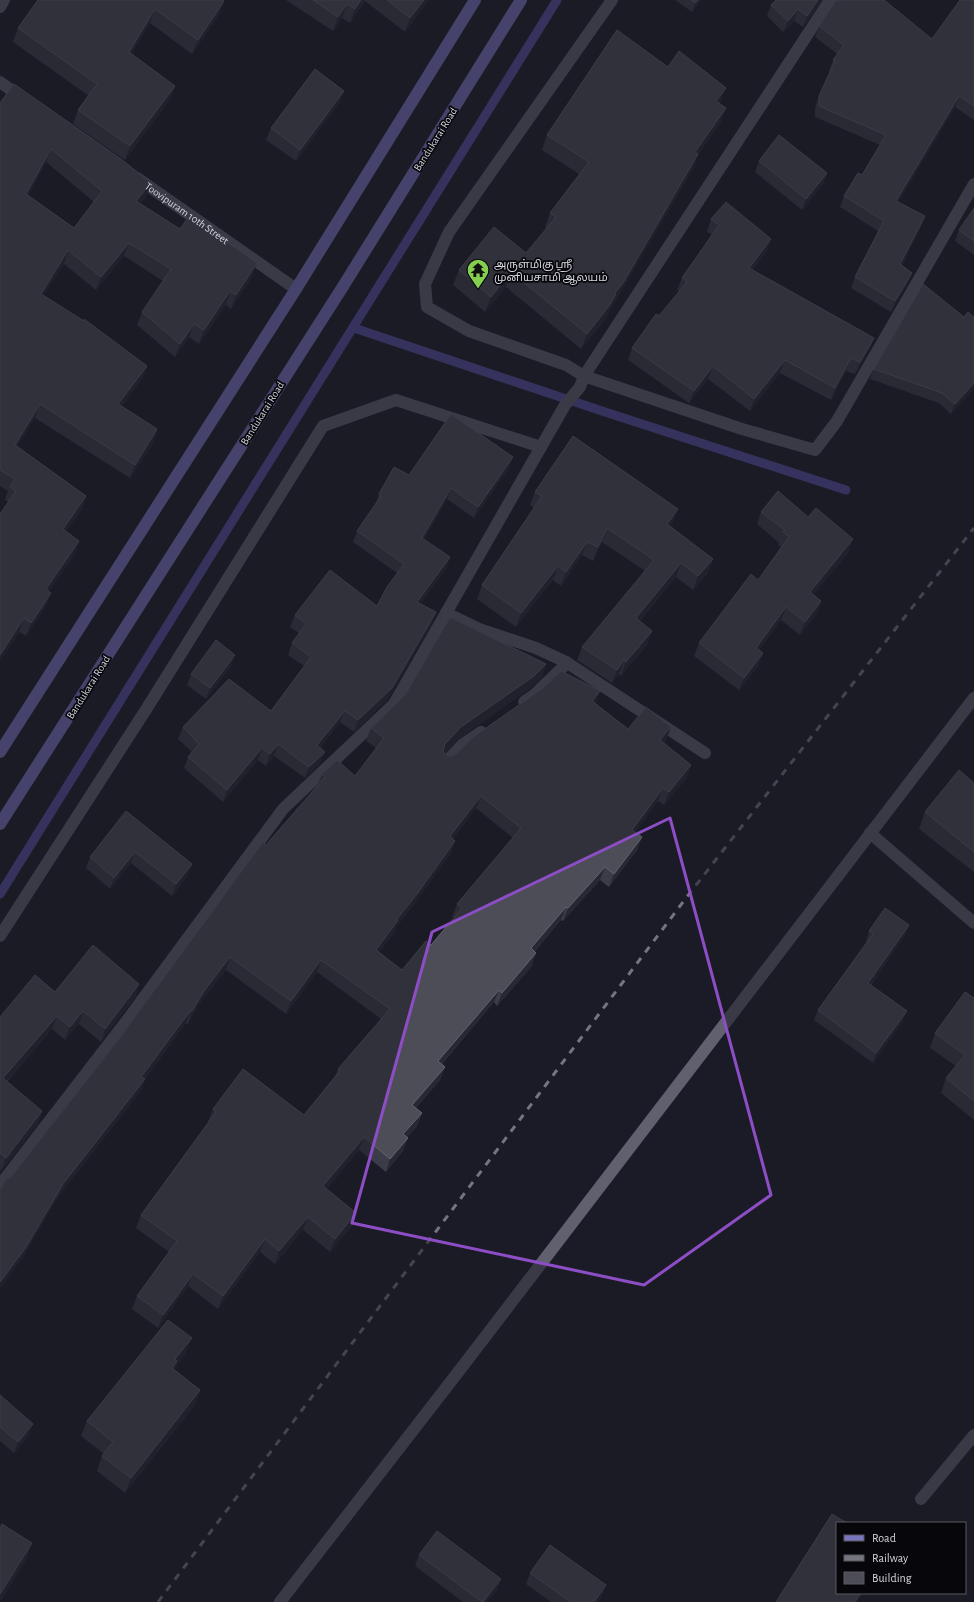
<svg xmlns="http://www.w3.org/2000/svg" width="974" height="1602" font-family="'Alegreya Sans','Noto Sans Tamil',sans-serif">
<rect width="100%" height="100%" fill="#1b1b27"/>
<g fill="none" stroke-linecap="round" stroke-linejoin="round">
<path stroke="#5650a0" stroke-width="9" d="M354,328L605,412L846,490
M0,894L557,0"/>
<g stroke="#60606f" stroke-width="12">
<path d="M612,0L449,232L425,284L427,307L469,331L566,365L584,376L742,429L815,450L837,421L974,184"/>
<path d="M0,7L4,0"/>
<path d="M0,82L22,98"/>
<path id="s1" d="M137,178L296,289"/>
<path d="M446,613L479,629L536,648L566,662L705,753"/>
<path d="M524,702L534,695L563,667L566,662"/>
<path d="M446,762L462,745L481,732"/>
<path d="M870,833L974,923"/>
<path d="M0,936L147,708L323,426L396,400L541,447"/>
<path d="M0,1185L125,1023L283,809L394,704L565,405L580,387L584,376L830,0"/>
<path d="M921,1499L974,1435"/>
<path d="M280,1602L459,1371L974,698"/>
</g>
<path stroke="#7974be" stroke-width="12" d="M0,752L296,289L475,0
M0,824L342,288L521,0"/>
<path stroke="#75757f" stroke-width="3" stroke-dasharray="7 7" stroke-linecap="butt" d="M158,1602L686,898L974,528"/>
</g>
<path fill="#3c3c48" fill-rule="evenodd" d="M222,0L219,15L192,54L150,23L131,54L175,86L170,100L125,160L73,124L78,110L89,96L13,42L18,28Z
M286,0H429L405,32L365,1L350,23L342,18L333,31Z
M675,0H701L692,12Z
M775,0H822L803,27L794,21L783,32L767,16L771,5L775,1Z
M974,0V120L955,107L898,202L925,216L921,227L902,265L912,273L907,284L891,312L851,288L855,277L878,231L840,207L844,196L862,175L880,145L815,117V108L819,96L830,72L829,71L833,60L837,54L815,37L819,26L932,39Z
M668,67L720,103L721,122L697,156L693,169L617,298L613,304L611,308L604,321L581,349L506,287L485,312L453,285L459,270L526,253L546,229L545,227L550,213L579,174L542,150L547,135Z
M340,102L296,161L266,140L271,128Z
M0,103L146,197L140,204L252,277L231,309L226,305L199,344L189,337L175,357L137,325L142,312L163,281L124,256L96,290L64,264L43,295L147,366L142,379L122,406L157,429L153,443L130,478L35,418L17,446L86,496L82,509L66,531L75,554L49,591L51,593L46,606L26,636L19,632L0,661V514L8,502L5,500L8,491L0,486ZM46,162L94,202L74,228L28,196Z
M759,161L827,173L823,184L802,210L755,172Z
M974,208V255L955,241L959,230Z
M711,219L767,251L752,270L874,338L869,350L855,374L846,371L831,400L780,373L750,411L708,379L689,403L628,360L632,348L679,291L677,290L682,278L712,235L707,232Z
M874,369L974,389L951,414L939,403L870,379Z
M509,469L474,518L447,499L424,539L450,557L446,569L420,604L436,612L432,623L388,699L354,732L340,722L320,748V763L305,778L274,756L266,766L258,760L223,802L184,768L188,757L192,752L178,739L183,727L271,711L304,666L288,655L292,643L299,633L290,627L295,615L377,606L397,573L353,542L357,531L375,506L379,494L409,475Z
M535,492L673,522L670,526L713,559L708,573L693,590L676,577L640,621L652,631L647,645L621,676L619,674L612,683L577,660L582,647L645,571L602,542L593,561L582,555L561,586L553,580L516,627L477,599L482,585L534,508L530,505Z
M761,512L849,552L813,595L821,601L817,614L800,635L781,620L759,650L763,653L758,666L739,690L694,656L699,643L758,580L781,547L778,545L779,543L757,524Z
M546,664L542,677L529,689L457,740L445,753L446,755L452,756L600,691L595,704L628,729L671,727L666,740L664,743L687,778L664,805L658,801L635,832L642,837L637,850L609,887L600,880L563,921L561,920L535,951L532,966L497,1006L494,1002L442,1064L445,1067L440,1080L416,1108L422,1113L417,1126L407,1137L403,1151L386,1172L359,1150L327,1189L356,1213L352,1226L330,1252L303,1230L275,1264L260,1252L218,1309L188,1286L158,1328L132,1309L137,1296L169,1252L136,1228L141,1215L209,1122H208L213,1109L304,1115L335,1076L338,1069L381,1019L317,972L286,1014L226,970L199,1004L188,1024L186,1023L145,1079L140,1092L58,1197L21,1260L11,1177L118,1040L266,845L317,786L322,774L355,776L376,748L366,741L371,728ZM476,808L513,838L457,904L452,917L454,918L431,945L402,970L379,952L394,933L396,927L412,907L451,853L453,839Z
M231,666L206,699L187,685L191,674Z
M974,783V872L919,829L925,812Z
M126,811L192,864L188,875L172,896L131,863L110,889L86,868L90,857Z
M909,925L905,935L871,985L903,1021L873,1063L814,1020L818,1010L867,943L866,942L869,931Z
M139,984L135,997L101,1042L79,1024L65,1040L52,1029L7,1082L42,1111L38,1124L1,1171L0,1170V1017L55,992Z
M974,998V1120L941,1093L946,1078L956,1066L930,1048L935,1033Z
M186,1353L174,1370L200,1390L195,1405L125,1493L97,1471L102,1456L104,1454L81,1436L87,1421Z
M0,1395L29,1435L14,1453L0,1441Z
M419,1555L497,1590L487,1602H463L415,1566Z
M530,1573L602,1596L598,1602H551L526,1584Z"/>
<path fill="#282834" d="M361,0H365L350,23L355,9Z
M424,0H429L405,32L410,18Z
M698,0H701L692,12L695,3Z
M818,0H822L803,27L807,16Z
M224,1L219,15L192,54L198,40Z
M347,4L342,18L333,31L338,17Z
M155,9L150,23L124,66L129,52Z
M798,9L794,21L783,32L788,21Z
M175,86L170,100L125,160L130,146Z
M726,88L720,103L711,115L716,101Z
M344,91L340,102L296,161L300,150Z
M959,96L955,107L892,212L896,201Z
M726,108L721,122L697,156L693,169L617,298L613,304L611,308L604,321L581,349L587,334L615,293L695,152Z
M51,149L46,162L21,208L26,194Z
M827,173L823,184L802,210L806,199Z
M151,183L146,197L131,215L136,201Z
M925,216L921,227L896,275L900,264Z
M771,239L767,251L744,280L749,268Z
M129,243L124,256L96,290L101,277Z
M68,250L64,264L36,307L41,294Z
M257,263L252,277L231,309L236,295Z
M511,272L506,287L485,312L491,297Z
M912,273L907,284L891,312L895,301Z
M230,291L226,305L199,344L204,330Z
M194,324L189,337L175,357L180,344Z
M874,338L869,350L855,374L860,362Z
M851,358L846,371L831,400L835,388Z
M785,360L780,373L750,411L754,399Z
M147,366L142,379L113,418L118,404Z
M713,366L708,379L689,403L694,391Z
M974,383V389L951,414L955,404Z
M40,404L35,418L10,458L15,445Z
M157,429L153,443L130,478L135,465Z
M513,457L509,469L474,518L478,507Z
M451,488L447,499L418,549L422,538Z
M86,496L82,509L58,542L63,529Z
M678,509L673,522L662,538L667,524Z
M607,528L602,542L593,561L598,547Z
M853,539L849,552L805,605L810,592Z
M79,541L75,554L41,603L46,589Z
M587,542L582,555L561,586L566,572Z
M450,557L446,569L413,614L417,602Z
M713,559L708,573L693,590L698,576Z
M681,563L676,577L631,631L636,618Z
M558,566L553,580L516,627L521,613Z
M51,593L46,606L26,636L31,623Z
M821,601L817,614L800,635L805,622Z
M786,607L781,620L751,660L756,648Z
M436,612L432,623L388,699L354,732L358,720Z
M24,618L19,632L0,661V655Z
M652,631L647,645L621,676L626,662Z
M763,653L758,666L739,690L744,678Z
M235,655L231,666L206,699L210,688Z
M624,660L619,674L612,683L617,670Z
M546,664L542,677L529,689L457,740L440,757L445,744L461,727Z
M600,691L595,704L592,701Z
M345,711L340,722L313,757L317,745Z
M671,727L666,740L656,753L660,740Z
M278,744L274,756L266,766L270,754Z
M262,748L258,760L223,802L227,790Z
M325,752L320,763L305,778L309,767Z
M691,765L687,778L664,805L669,792Z
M663,788L658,801L628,842L632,830Z
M481,796L476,808L445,849L450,836Z
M642,837L637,850L609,887L614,874Z
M455,841L451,853L412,907L396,927L394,933L372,963L376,950L397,919Z
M135,852L131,863L110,889L114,878Z
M192,864L188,875L172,896L176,884Z
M605,867L600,880L563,921L568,908Z
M566,907L561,920L526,961L531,948Z
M909,925L905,935L865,993L868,983Z
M536,953L532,966L497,1006L502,993Z
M230,957L226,970L199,1004L188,1024L192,1011L204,991Z
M321,960L317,972L286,1014L291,1001Z
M139,984L135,997L101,1042L105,1029Z
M499,990L494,1002L433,1074L438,1061Z
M191,1010L186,1023L138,1088L145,1079L140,1092L58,1197L21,1260L0,1289V1282L63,1184Z
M83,1011L79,1024L65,1040L70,1027Z
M907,1011L903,1021L873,1063L876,1053Z
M57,1016L52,1029L0,1089L3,1078Z
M445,1067L440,1080L408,1117L412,1105Z
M42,1111L38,1124L1,1171L6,1158Z
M422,1113L417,1126L399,1147L403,1134Z
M364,1137L359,1150L319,1199L323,1186Z
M408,1138L403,1151L386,1172L390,1159Z
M356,1213L352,1226L330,1252L335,1239Z
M308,1217L303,1230L275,1264L279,1251Z
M265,1239L260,1252L218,1309L223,1296Z
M193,1274L188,1286L158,1328L163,1315Z
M192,1338L186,1353L175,1368L172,1376V1368L175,1359Z
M200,1390L195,1405L125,1493L131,1478Z
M33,1424L29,1435L14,1453L18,1442Z
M32,1543L26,1561L0,1602V1594Z
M501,1579L497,1590L487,1602H483Z
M606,1585L602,1596L598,1602H594Z
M861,1593H863L857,1602H855Z"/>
<path fill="#4d4d58" stroke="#62626d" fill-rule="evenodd" d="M38,0H222L224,1L198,40L155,9L129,52L175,86L130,146L78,110L97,84L18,28Z
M313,0H361L355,9L347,4L338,17Z
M387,0H424L410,18Z
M691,0H698L695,3Z
M776,0H818L807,16L798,9L788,21L771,5Z
M836,0H884L932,39L960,0H974V106L959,96L896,201L925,216L900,264L912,273L895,301L855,277L884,221L844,196L858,173L862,175L886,135L819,106V96L835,61L833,60L844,45L819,26Z
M617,30L668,67L679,51L726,88L716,101L726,108L695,152L698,154L623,283L615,293L616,294L609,306L587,334L511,272L491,297L459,270L494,227L526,253L556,217L550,213L589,162L547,135Z
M315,69L344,91L300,150L271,128Z
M14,84L121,159L151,183L136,201L180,229L189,216L257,263L236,295L230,291L204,330L194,324L180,344L142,312L171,269L129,243L101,277L68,250L41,294L84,321V319L147,366L118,404L157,429L135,465L40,404L15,445L86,496L63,529L79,541L46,589L51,593L31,623L24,618L0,655V514L16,491L10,487L15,479L0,470V103ZM51,149L102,191L74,228L26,194Z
M779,135L827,173L806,199L759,161Z
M726,202L771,239L749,268L874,338L860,362L851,358L835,388L785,360L754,399L713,366L694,391L632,348L656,314L659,316L687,282L682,278L719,225L711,219Z
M974,208V241L959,230Z
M923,284L964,317L968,312L974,317V383L955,404L942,393L874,369Z
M451,414L513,457L478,507L451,488L422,538L450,557L417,602L436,612L392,688L358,720L345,711L317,745L325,752L309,767L278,744L270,754L262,748L227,790L188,757L199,744L183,727L229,679L271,711L311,657L292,643L306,624L295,615L330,570L377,606L387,587L404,564L357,531L381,496L379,494L394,467L409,475Z
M573,436L678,509L667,524L713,559L698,576L681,563L636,618L652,631L626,662L624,660L617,670L582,647L654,560L607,528L598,547L587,542L566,572L558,566L521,613L482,585L542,496L535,492Z
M778,491L808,517L816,508L853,539L810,592L821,601L805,622L786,607L756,648L763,653L744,678L699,643L751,574L758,580L789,537L783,532L785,530L761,512Z
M450,617L546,664L534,676L461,727L445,744L443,751L446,755L452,756L456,754L472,738L543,688L561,671L600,691L592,701L628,729L646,707L671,727L660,740L691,765L669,792L663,788L632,830L642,837L614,874L605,867L568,908L566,907L531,948L536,953L502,993L499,990L438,1061L445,1067L412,1105L422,1113L403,1134L408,1138L390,1159L364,1137L323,1186L356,1213L335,1239L308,1217L279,1251L265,1239L223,1296L193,1274L163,1315L137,1296L177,1241L141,1215L216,1112L213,1109L243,1069L304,1115L340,1071L338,1069L390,1009L321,960L291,1001L230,957L204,991L192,1011L191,1010L141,1077L145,1079L63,1184L26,1247L0,1282V1190L6,1179L11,1177L118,1040L263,842L266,845L325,777L322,774L337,760L355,776L384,738L371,728L405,695ZM481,796L521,828L457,904L462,908L431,945L426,941L402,970L376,950L398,920L397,919L417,894L455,841L450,836Z
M216,640L235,655L210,688L191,674Z
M959,770L974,783V852L925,812Z
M126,811L192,864L176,884L135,852L114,878L90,857Z
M885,908L909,925L868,983L907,1011L876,1053L818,1010L873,934L869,931Z
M93,945L139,984L105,1029L83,1011L70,1027L57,1016L3,1078L42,1111L6,1158L0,1153V1017L35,975L55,992Z
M965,992L974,998V1101L946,1078L965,1055L935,1033Z
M168,1320L192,1338L175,1359L177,1361L172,1368L200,1390L131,1478L102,1456L113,1442L87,1421Z
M0,1395L33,1424L18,1442L0,1427Z
M832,1514L847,1523H837V1593H861L855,1602H776Z
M2,1524L32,1543L0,1594V1528Z
M437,1531L501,1579L483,1602H482L419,1555Z
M550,1545L606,1585L594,1602H571L530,1573Z"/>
<path d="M0 0H974V1602H0ZM670,818L771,1195L644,1285L352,1223L432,932Z" fill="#1b1b27" fill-opacity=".55" fill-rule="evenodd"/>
<path fill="none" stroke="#8d4ec5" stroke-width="3" stroke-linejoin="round" d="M670,818L771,1195L644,1285L352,1223L432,932Z"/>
<defs>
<g id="temple-pin" transform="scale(1.15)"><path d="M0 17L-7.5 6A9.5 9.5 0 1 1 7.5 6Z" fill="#84cf4d" stroke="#06060b"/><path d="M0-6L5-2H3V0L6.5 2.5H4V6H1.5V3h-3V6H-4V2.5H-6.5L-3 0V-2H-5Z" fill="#111"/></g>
</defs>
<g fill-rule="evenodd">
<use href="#temple-pin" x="478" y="270"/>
</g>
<g text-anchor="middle" stroke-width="3.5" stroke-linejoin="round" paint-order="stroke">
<g font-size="11" fill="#d4d5dd" stroke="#06060b">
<text transform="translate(435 139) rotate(-58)" y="4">Bandukarai Road</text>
<text dy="4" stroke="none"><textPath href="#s1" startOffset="61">Toovipuram 10th Street</textPath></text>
<text transform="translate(262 413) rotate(-58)" y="4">Bandukarai Road</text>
<text transform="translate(88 687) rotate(-58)" y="4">Bandukarai Road</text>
</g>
<g font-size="11" fill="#d4d5dd" stroke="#06060b" text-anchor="start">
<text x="494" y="268">அருள்மிகு ஶ்ரீ<tspan x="494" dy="13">முனியசாமி ஆலயம்</tspan></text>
</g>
</g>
<rect x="836" y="1522" width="130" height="72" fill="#06060b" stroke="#58595f"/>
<rect x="844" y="1535" width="20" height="6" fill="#7974be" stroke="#58595f"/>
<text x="872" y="1542" font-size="12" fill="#d4d5dd">Road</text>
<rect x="844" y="1555" width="20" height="6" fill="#75757f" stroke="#58595f"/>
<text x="872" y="1562" font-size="12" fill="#d4d5dd">Railway</text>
<rect x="844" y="1572" width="20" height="12" fill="#4d4d58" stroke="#58595f"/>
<text x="872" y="1582" font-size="12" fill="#d4d5dd">Building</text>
</svg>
